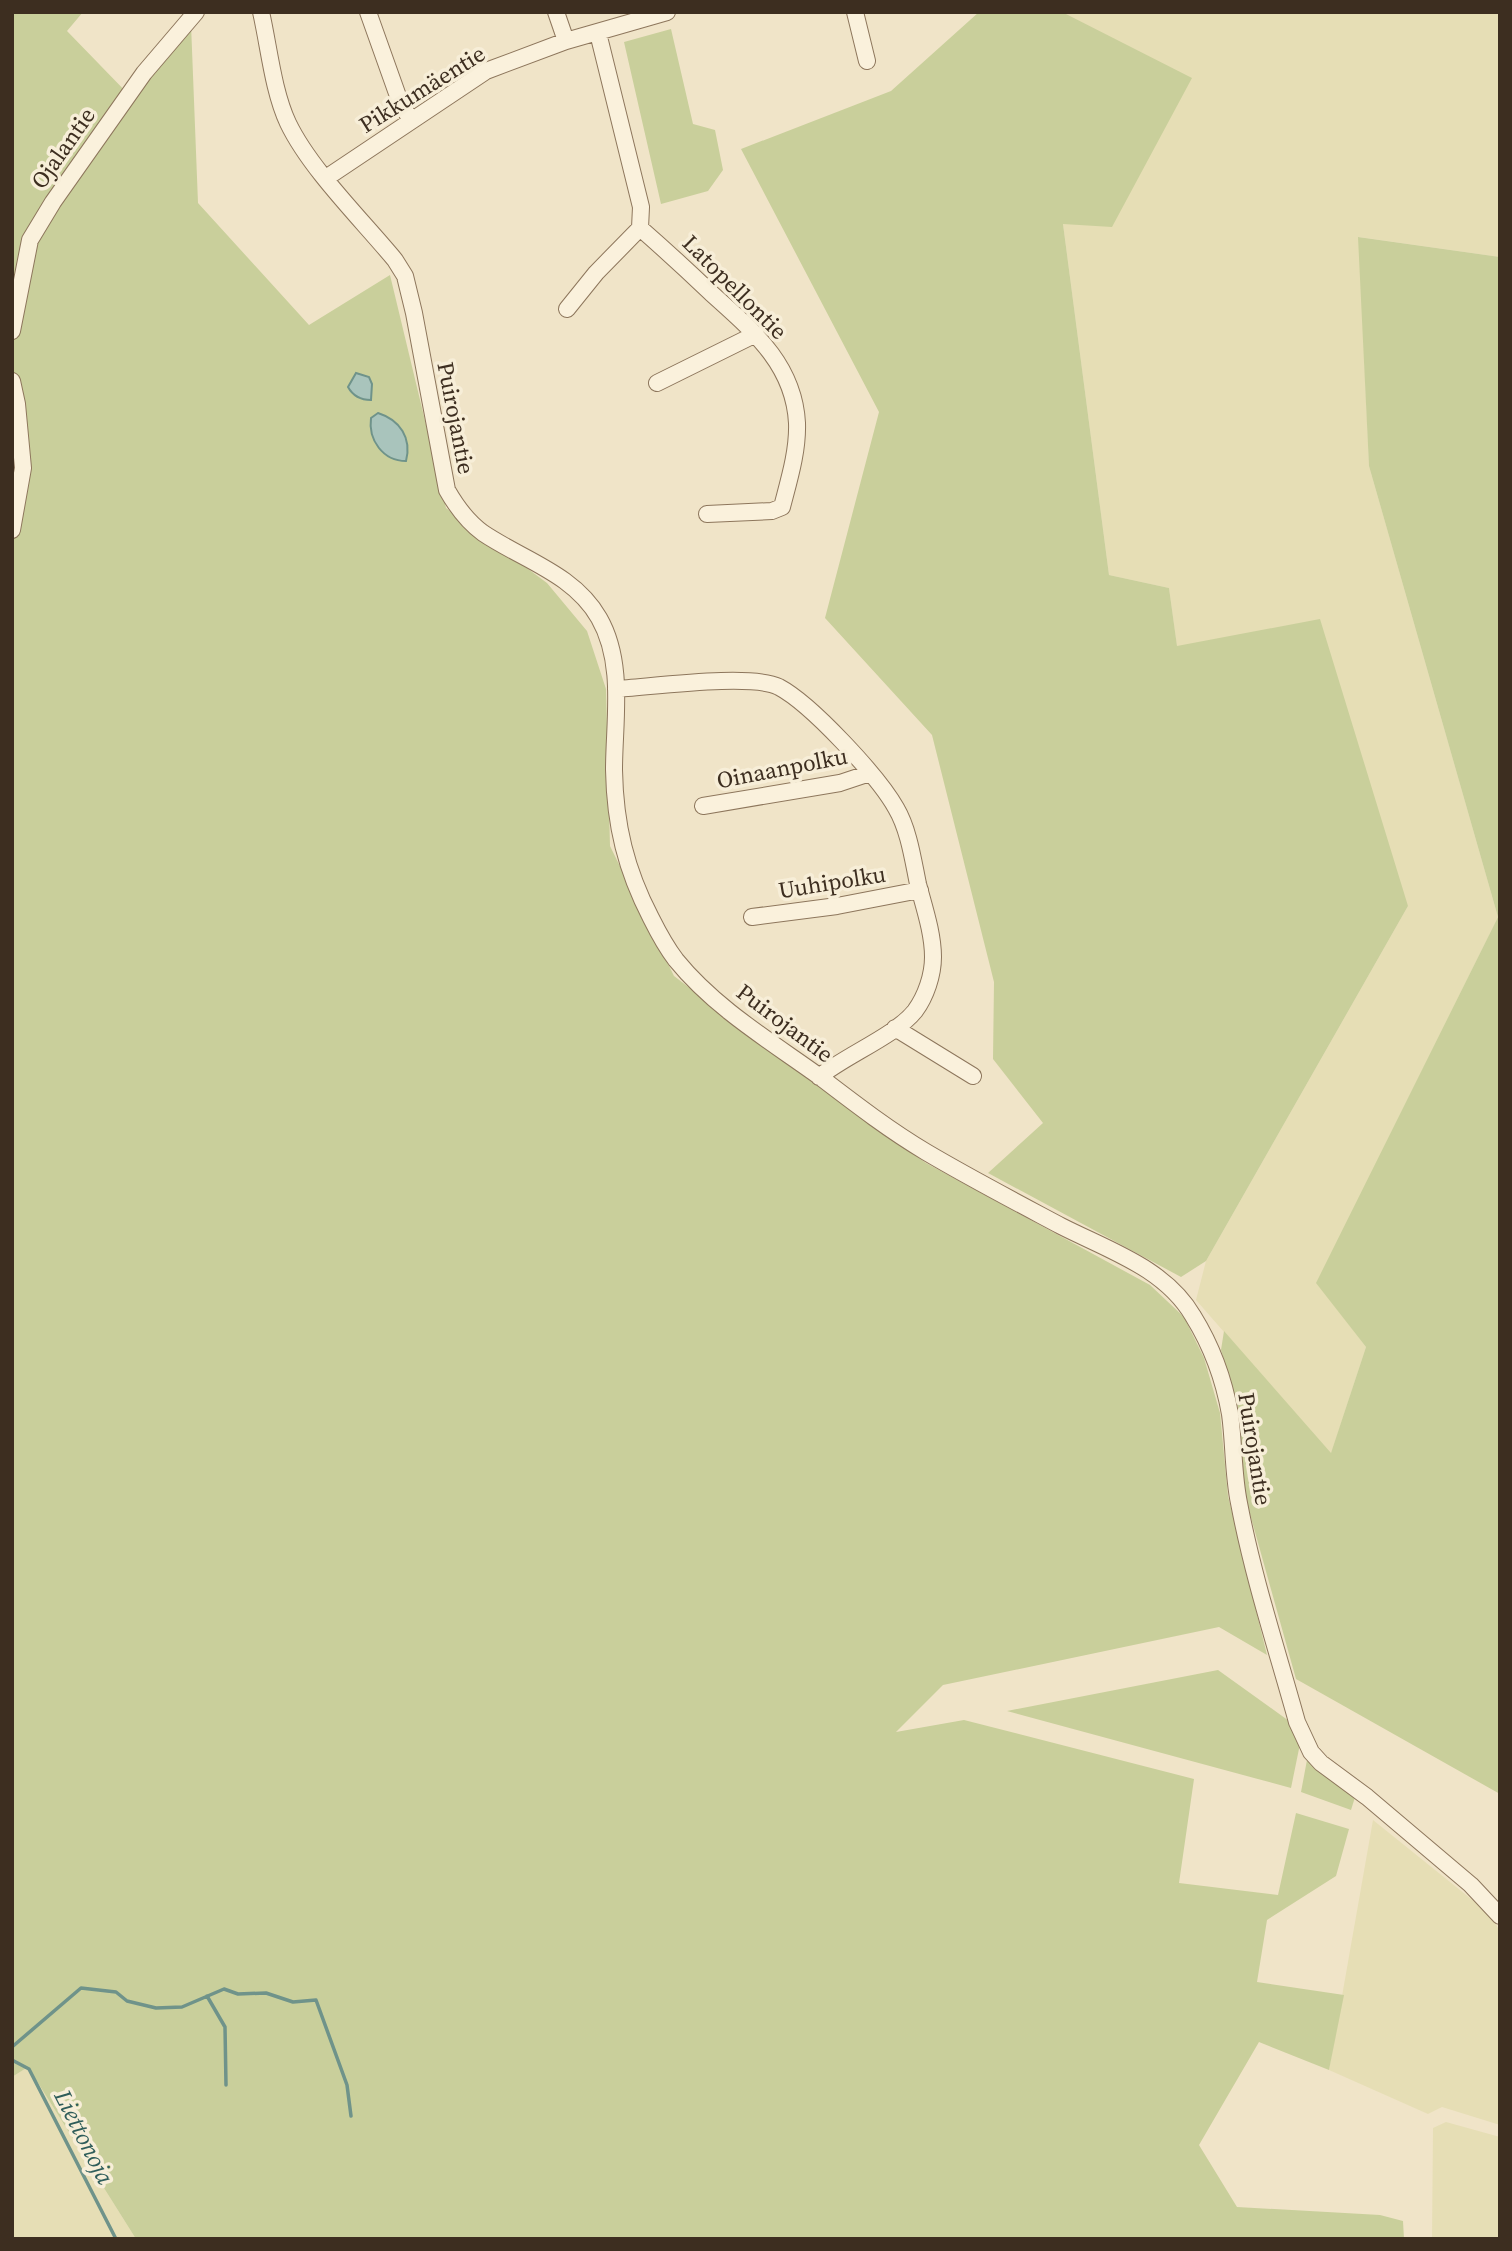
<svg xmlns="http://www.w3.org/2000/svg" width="1512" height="2251" font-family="'Source Serif 4',serif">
<rect width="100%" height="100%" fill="#f0e4c8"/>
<path fill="#e6deb5" d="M1062,12H1500V257L1359,237L1369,466L1498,917L1317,1283L1366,1347L1331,1454L1196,1300L1206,1261L1408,906L1177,647L1169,588L1109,575L1063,224Z
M1373,1820L1491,1915L1500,1932V2125L1442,2107L1428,2114L1329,2070Z
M28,2067L136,2239H12V2077Z
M1446,2122L1500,2137V2239H1432L1433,2128Z"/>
<path fill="#c9cf9b" d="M12,12H83L67,31L132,98L191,24L198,203L309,325L390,275L446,508L547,583L587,631L606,689L610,846L674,976L812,1082L926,1163L1150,1285L1184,1317L1204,1358L1220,1413L1228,1496L1267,1655L1219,1627L943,1685L896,1732L964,1720L1194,1779L1179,1883L1278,1895L1296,1813L1349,1829L1336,1876L1267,1920L1257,1982L1344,1995L1329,2070L1259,2042L1199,2145L1237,2207L1380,2215L1403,2221L1404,2239H136L28,2067L12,2077Z
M979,12H1062L1192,78L1112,227L1063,224L1109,575L1169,588L1177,646L1320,619L1408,906L1206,1261L1181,1277L988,1173L1043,1123L993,1059L994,982L932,735L825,618L879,412L741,149L891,91Z
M671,29L693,124L715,130L723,170L708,191L661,204L624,42Z
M1358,237L1500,257V1794L1296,1679L1245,1496L1238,1407L1221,1350L1224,1331L1331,1453L1366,1347L1316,1283L1498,917L1369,466Z
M1218,1670L1289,1721L1300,1744L1291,1788L1007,1711Z
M1307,1760L1356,1794L1351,1810L1301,1792Z"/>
<path fill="#a9c4bc" stroke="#6f938a" stroke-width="2" d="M356,373L369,377L372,384L371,400C361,400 353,396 348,387Z
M378,413C400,420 412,438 406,461C383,461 368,440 371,418Z"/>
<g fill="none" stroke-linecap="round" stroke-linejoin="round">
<path stroke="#6f938a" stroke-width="3.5" d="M207,1996L225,2027L226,2085
M12,2047L81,1988L116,1992L127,2001L156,2008L182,2007L224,1989L238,1994L266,1993L293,2002L316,2000L347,2085L351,2116
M12,2060L29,2069L116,2239"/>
<g stroke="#8d765c" stroke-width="18">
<path id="minor" d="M261,12C269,47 273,91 288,123C310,169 362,220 395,260L405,276L414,313L447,490C456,506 468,522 483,533C523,560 574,574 599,618C625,663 614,721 614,770C615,825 626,870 651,918C658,932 666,947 676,960C715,1008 770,1041 820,1077C854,1103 889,1130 926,1152C970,1178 1016,1202 1061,1226C1108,1250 1165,1268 1193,1316C1211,1345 1224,1380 1230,1414C1234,1443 1233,1474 1239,1503C1253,1577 1277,1650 1297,1722L1311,1752L1321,1763L1367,1797L1471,1885L1500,1916
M368,12L399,99L411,121
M556,12L566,41
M855,12L867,61
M598,33L641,207L640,228C664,249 688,271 711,293C752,330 794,364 797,423C798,451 789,480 782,507L772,511L707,514
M326,178L486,71L566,41L667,12
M567,309L596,273L640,228
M12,331L30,240L53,202L144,73L196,12
M12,381L17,404L23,468L12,530
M657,383L756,334
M616,689C651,687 751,673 779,687C811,704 878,776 896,808C909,830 913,860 918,884C924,907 933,933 933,957C933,975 926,996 915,1011C895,1036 846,1055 819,1077
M703,806L840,783L870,773
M752,917L837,906L920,890
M895,1028L973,1076"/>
</g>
<use href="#minor" stroke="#faf1dc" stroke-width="16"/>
</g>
<g text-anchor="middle" stroke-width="7" stroke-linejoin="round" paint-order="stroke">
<g font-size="23" fill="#3d2e20" stroke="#f7eed8">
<text transform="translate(422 89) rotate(-32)" y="8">Pikkumäentie</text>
<text transform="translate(63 148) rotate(-55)" y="8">Ojalantie</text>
<text transform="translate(735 287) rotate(45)" y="8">Latopellontie</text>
<text transform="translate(456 418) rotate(79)" y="8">Puirojantie</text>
<text transform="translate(782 768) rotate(-11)" y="8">Oinaanpolku</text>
<text transform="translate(832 882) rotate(-9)" y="8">Uuhipolku</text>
<text transform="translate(785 1023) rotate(37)" y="8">Puirojantie</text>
<text transform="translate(1255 1449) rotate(81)" y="8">Puirojantie</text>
</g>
<g font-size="24" font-style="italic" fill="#2f5d5a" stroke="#f7eed8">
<text transform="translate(84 2137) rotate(63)" y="8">Liettonoja</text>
</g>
</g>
<rect width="1512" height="2251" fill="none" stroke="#3d2e20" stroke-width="28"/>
</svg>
